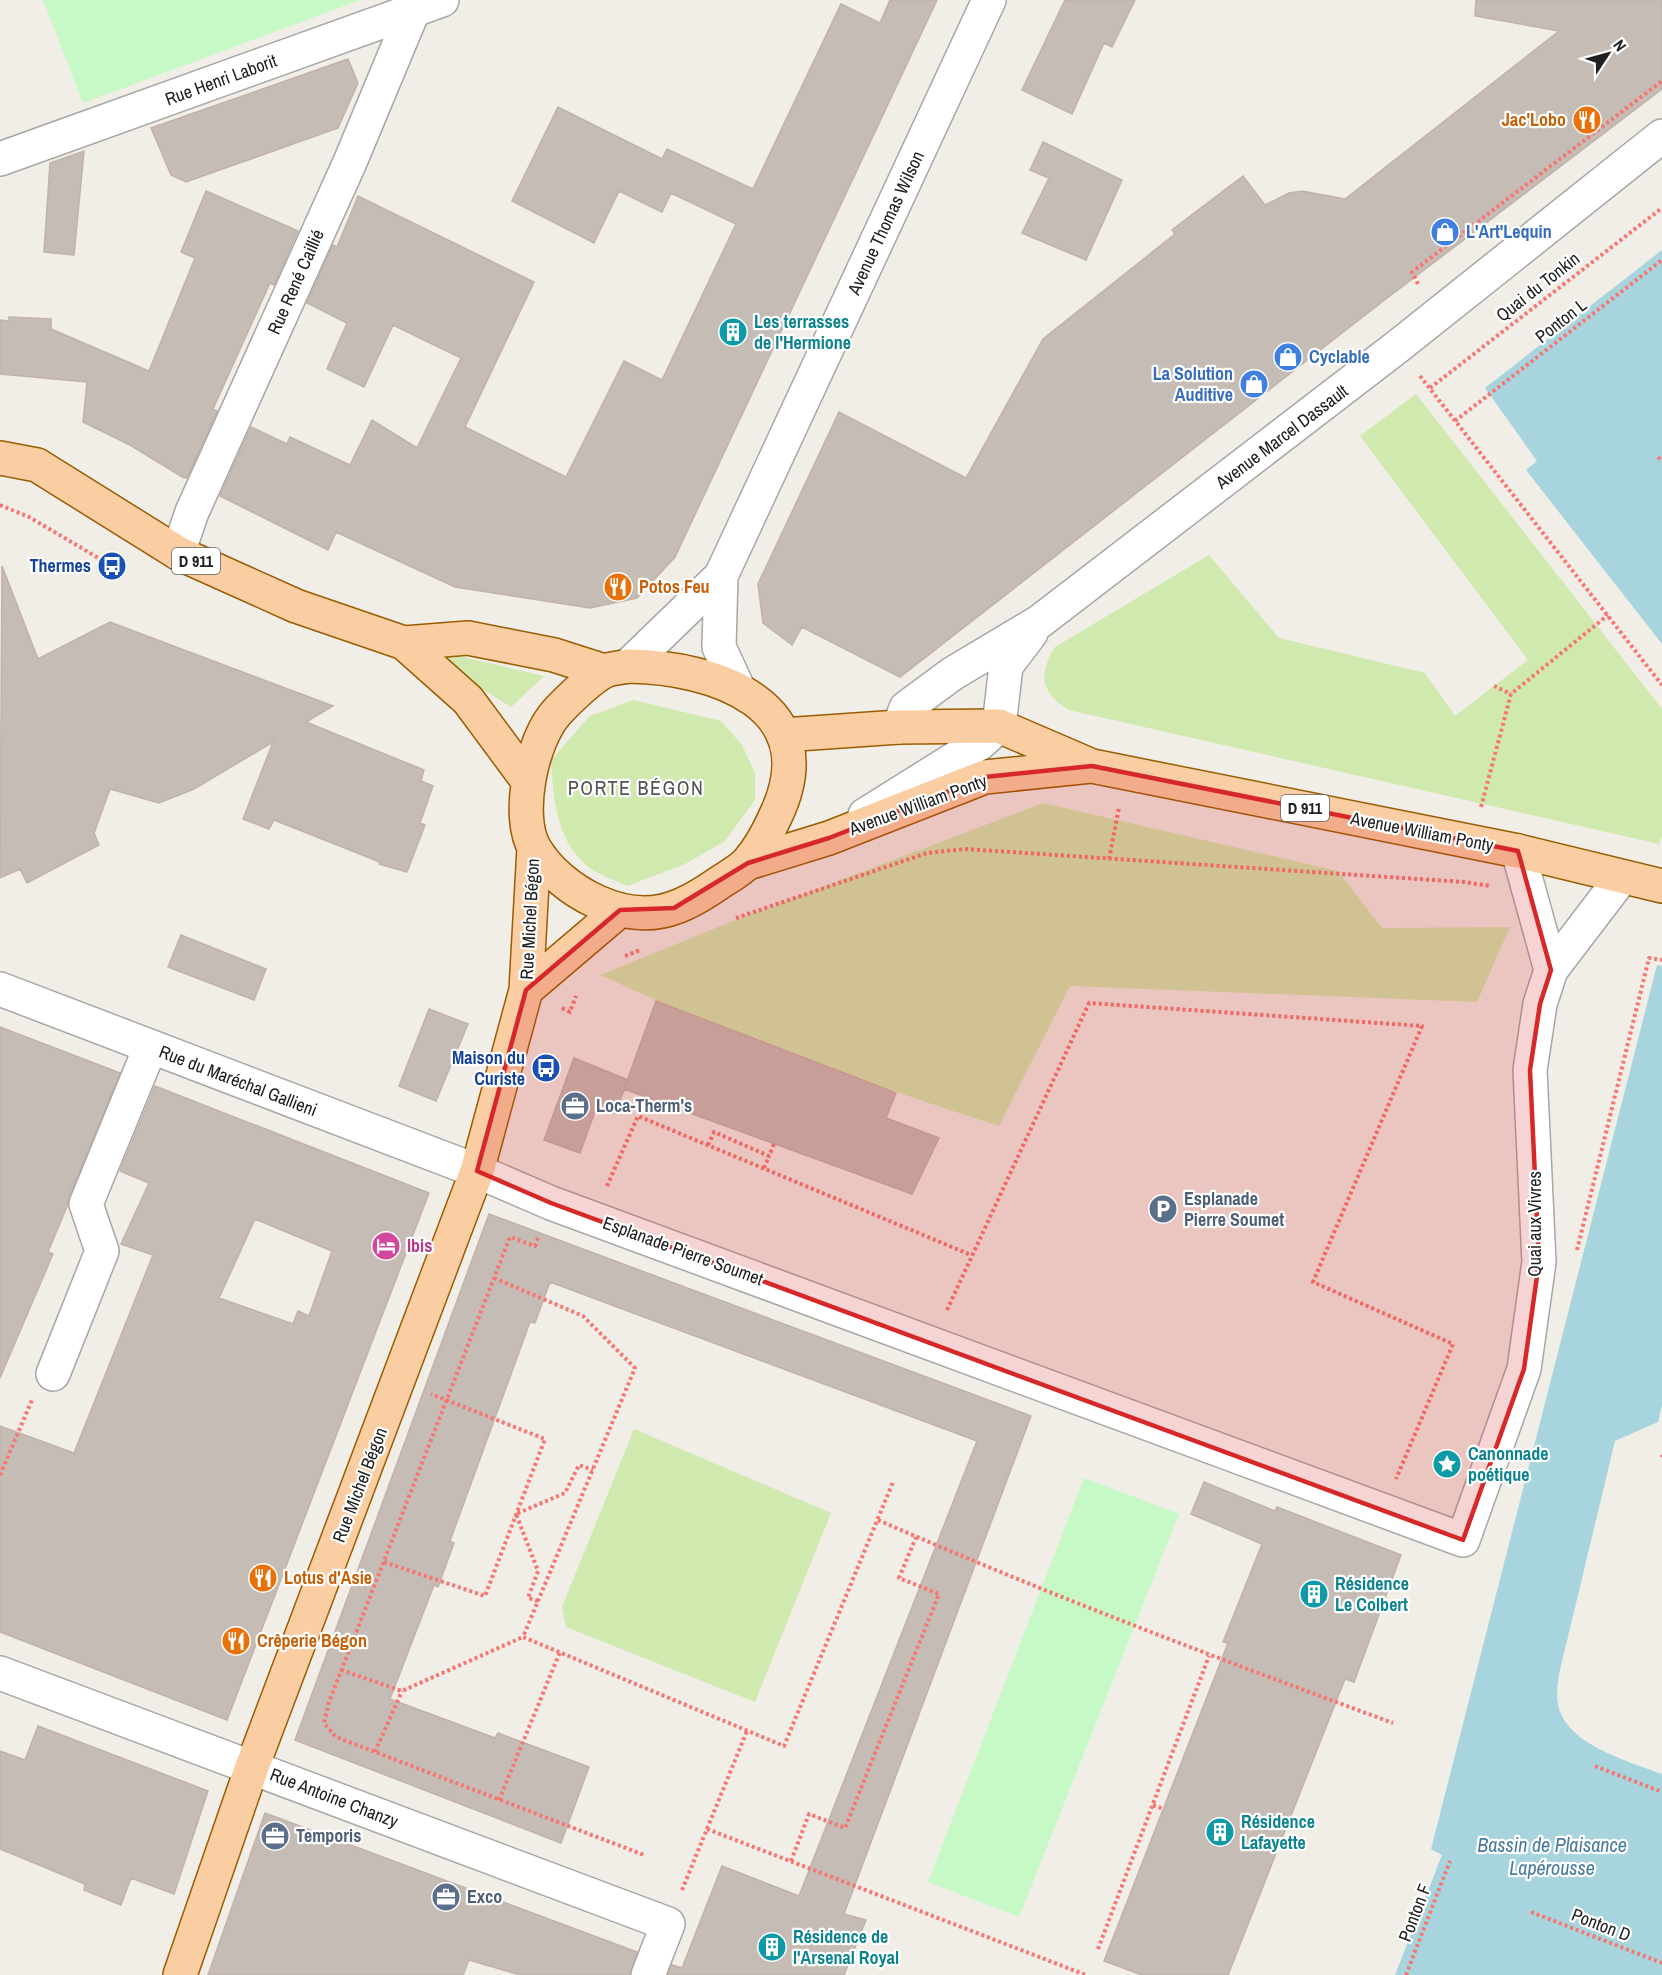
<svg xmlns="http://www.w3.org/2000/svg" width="1662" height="1975" font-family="'Archivo Narrow',sans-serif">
<rect width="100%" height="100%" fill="#f1ede7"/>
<path fill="#d0e9ae" d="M1416,394L1662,709V836L1659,844L1069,710C1041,693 1038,675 1055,647L1209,555L1279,638L1425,673L1455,716L1528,660L1360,436Z
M445,653L544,676L511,707L443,665Z
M633,700L721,721L742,745L755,773V800L725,841L685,864L627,886C615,880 596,874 586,865C556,839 553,796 551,760L590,716Z
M1043,803L1338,871L1382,928L1510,927L1477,1002L1070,986L999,1126C864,1083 729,1034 600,975L733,921Z
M634,1429L831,1513L755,1702L566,1627L562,1607Z"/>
<path fill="#c6f9c6" d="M43,0H360L83,103Z
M1084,1478L1179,1514L1019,1917L928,1882Z"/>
<path fill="#a8d5dd" d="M1662,250V644L1526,470L1537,461L1485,388Z
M1657,965L1662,966V1405L1658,1422L1615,1441L1559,1674C1557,1687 1555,1703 1562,1716C1578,1748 1631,1762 1662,1774V1975H1395L1442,1855L1431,1849Z"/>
<path fill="#c5bcb6" stroke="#c2b2a9" stroke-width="1.5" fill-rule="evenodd" d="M890,0H937L675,557L637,598L590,608L455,587L336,532L328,550L220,496L251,427L287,444L290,437L350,465L372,420L417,448L461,358L393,325L364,387L327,369L347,323L307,303L333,245L337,247L358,196L534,282L465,427L566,477L624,361L662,380L736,224L671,193L662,212L619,191L594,243L512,201L558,107L662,159L667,149L753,189L841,4L880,23Z
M1065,0H1135L1112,47L1104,43L1072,114L1022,90Z
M1476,0H1662V89L1382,302L900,677L802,627L792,645L763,623L758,584L839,412L966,478L1043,339L1175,234L1172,230L1243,176L1265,205L1289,193L1302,191L1345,199L1559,31L1475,16Z
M348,59L358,83L338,128L186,182L171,175L151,128Z
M1043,142L1122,180L1086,260L1022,233L1049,178L1030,170Z
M84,151L74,255L44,252L50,163Z
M206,191L298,231L274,285L270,283L213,409L217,411L187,478H184L130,445L83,422L87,382L0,374V320L9,321V317L51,319V329L149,371L195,258L181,252Z
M2,566L38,659L110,622L333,706L306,722L424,770L421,781L433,786L420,823L425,825L407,872L379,864L380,862L274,820L269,829L243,819L273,742L194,789L159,803L110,789L94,833L99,845L27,883L20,869L0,878Z
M181,935L266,969L254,1000L168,967Z
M656,1001L896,1093L886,1118L939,1138L912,1194L624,1089Z
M429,1009L468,1024L436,1101L399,1086Z
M0,1027L120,1073L69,1197L68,1204L48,1252L53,1254L0,1378Z
M574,1058L628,1080L615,1113L597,1106L580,1153L544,1140Z
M155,1086L429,1193L227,1720L0,1632V1426L74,1453L153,1255L121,1244L149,1183L120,1171ZM255,1219L332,1251L309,1316L298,1311L293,1324L219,1298Z
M489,1214L1031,1416L844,1914L866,1920L844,1975H668L672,1965L682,1968L722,1866L799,1896L977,1441L550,1282L535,1323L530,1322L450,1541L454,1543L438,1587L434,1585L390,1699L495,1738L498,1733L589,1767L561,1843L295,1740Z
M1204,1482L1275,1511L1277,1507L1401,1555L1354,1682L1345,1679L1228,1975H1142L1104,1961L1228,1643L1223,1642L1262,1544L1191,1514Z
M38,1726L208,1791L174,1894L131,1878L121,1905L84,1890L85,1884L0,1849V1751L25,1760Z
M265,1813L637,1952L630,1975H520L469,1960L463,1975H208Z"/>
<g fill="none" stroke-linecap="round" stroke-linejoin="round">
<g stroke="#a7a7a7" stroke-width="36">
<path id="minor" d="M0,159L442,0
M178,553L192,512L350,162L413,11
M721,576L719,647L738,688
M628,666L721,576L989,0
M899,727L906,708L952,674L1039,622L1397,347L1662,136
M865,815L980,743L999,726L1006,666L1031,633
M1518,851L1551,970
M0,989L477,1171L551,1203L1463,1540L1524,1369L1539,1262L1530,1070L1540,1004L1551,970L1622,877
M53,1374L102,1251L86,1204L150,1048
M0,1673L668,1924L648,1975"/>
</g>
<g stroke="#9a5c02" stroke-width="36">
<path id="major" d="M0,458L37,465L178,553L296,606L404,643L468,700L528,781
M404,643L468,638L554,655L604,671
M628,666C714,667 828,705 776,815C769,831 759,849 748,862C741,870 728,877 719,883C706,892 690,902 676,907C626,927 561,892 535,849C515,816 532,739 557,712C567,701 592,677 605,671C612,668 621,668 628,666Z
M783,735L899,727L999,726L1092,766L1518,851L1662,886
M748,863L829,838L985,777L1091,766
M526,990L620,910
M180,1975L252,1767L477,1171L526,990L534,848"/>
</g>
<path stroke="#f87571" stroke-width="4" stroke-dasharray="3 3" stroke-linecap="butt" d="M1418,284L1412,272L1662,81
M1420,376L1662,685
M1430,388L1662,208
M1455,421L1662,260
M1658,457L1662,462
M0,505L29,517L112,566
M1494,686L1511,694
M1481,807L1511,694L1608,615
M1109,859L1119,808
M736,918L927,853L965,849L1464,882L1490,886
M625,956L640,950
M562,1008L570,1012L576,996
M708,1145L714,1132L769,1156L774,1144
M764,1168L769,1156
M607,1186L638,1116L971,1255
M538,1238L535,1246L510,1237L329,1702L324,1723L336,1737L644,1855
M1577,1250L1649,958L1662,960
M494,1278L583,1316L635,1368L523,1637L784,1746L893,1482
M947,1310L1089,1003L1422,1026L1313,1282L1453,1344L1396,1479
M1662,1455V1457
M0,1475L32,1400
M878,1520C1047,1594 1219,1659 1393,1723
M384,1562L485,1596L545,1439L431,1394
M538,1601L528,1598L538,1571L516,1514L565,1493L579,1465L593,1470
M341,1670L402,1691L523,1637
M375,1752L402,1691
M1595,1766L1662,1792
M499,1800L560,1652
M1153,1805L1164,1809
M707,1829L1086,1975
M791,1861L809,1814L845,1828L939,1594L899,1578L916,1537
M682,1890L747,1731
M1531,1912L1662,1963
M1098,1949L1209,1656
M1406,1975L1450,1861"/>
<use href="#minor" stroke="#fff" stroke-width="33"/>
<use href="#major" stroke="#facea2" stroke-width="33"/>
</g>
<path fill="#d62828" fill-opacity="0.2" stroke="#d62828" stroke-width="4.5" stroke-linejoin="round" d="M1092,766L1518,851L1551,970L1540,1004L1530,1070L1539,1262L1524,1369L1463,1540L551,1203L477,1171L526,990L620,910L674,908L748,863L829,838L985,777Z"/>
<defs>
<g id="restaurant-disc" transform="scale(1.5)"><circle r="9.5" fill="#e8710a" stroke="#fff"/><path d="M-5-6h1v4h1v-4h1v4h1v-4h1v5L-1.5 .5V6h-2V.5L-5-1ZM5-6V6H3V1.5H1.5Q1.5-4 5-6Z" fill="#fff"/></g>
<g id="shop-disc" transform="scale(1.5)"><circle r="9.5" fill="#3f7fe0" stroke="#fff"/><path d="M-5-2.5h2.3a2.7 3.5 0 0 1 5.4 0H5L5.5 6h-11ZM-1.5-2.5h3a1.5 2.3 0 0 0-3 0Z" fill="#fff"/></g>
<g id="building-disc" transform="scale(1.5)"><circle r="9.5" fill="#0f9aa8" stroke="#fff"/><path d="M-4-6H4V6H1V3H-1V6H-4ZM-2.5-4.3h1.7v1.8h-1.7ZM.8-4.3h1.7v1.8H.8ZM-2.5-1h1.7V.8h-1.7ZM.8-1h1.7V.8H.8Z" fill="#fff"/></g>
<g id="bus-disc" transform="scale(1.5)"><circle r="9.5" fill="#1a4fb4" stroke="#fff"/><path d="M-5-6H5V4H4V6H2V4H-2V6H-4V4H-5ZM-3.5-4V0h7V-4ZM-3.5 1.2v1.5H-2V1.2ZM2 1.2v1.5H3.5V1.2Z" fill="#fff"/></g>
<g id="office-disc" transform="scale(1.5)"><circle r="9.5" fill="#5c6f8a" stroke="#fff"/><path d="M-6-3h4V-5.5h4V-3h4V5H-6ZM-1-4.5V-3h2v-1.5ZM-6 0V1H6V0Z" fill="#fff"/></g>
<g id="parking-disc" transform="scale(1.5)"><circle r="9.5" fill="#5c6f8a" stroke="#fff"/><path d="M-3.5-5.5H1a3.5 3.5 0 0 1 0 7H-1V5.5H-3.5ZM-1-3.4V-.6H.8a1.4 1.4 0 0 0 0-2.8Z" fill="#fff"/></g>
<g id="hotel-disc" transform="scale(1.5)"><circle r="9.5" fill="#d1479c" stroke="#fff"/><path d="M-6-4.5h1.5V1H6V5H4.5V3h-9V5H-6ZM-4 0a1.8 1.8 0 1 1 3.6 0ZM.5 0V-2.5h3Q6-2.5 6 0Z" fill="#fff"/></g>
<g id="sight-disc" transform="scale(1.5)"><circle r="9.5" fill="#0f9aa8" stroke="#fff"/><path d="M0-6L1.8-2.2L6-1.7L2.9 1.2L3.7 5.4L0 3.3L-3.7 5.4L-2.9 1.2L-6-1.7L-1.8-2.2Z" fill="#fff"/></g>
</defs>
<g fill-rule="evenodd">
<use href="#restaurant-disc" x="1587" y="120"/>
<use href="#shop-disc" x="1445" y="232"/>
<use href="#building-disc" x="733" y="332"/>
<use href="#shop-disc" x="1288" y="357"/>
<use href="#shop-disc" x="1254" y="384"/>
<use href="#bus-disc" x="112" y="566"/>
<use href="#restaurant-disc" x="618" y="587"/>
<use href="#bus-disc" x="546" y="1068"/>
<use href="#office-disc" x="575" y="1106"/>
<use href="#parking-disc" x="1163" y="1209"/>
<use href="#hotel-disc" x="386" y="1246"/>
<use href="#sight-disc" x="1447" y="1464"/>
<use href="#restaurant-disc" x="263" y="1578"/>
<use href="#building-disc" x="1314" y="1594"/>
<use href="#restaurant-disc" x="236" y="1641"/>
<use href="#building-disc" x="1220" y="1832"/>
<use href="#office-disc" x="275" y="1836"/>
<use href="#office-disc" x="446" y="1897"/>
<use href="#building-disc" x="772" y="1947"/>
</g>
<g text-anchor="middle" stroke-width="4.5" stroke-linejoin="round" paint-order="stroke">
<g fill="#fff" stroke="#636363" stroke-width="1.5">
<rect x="172" y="548" width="48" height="26" rx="4.5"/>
<rect x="1281" y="795" width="48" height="26" rx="4.5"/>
</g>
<g font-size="16" font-weight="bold" fill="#202020">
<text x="196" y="567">D 911</text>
<text x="1305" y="814">D 911</text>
</g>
<g font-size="18" fill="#202020" stroke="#fff">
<text transform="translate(221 80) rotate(-20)" y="6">Rue Henri Laborit</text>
<text transform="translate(886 223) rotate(-65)" y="6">Avenue Thomas Wilson</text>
<text transform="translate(296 282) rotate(-66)" y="6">Rue René Caillié</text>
<text transform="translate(1538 287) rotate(-38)" y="6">Quai du Tonkin</text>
<text transform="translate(1561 321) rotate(-38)" y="6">Ponton L</text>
<text transform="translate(1282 437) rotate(-37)" y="6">Avenue Marcel Dassault</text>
<text transform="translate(918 805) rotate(-20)" y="6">Avenue William Ponty</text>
<text transform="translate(1422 832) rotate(11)" y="6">Avenue William Ponty</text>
<text transform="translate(530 919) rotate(-87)" y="6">Rue Michel Bégon</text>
<text transform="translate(238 1081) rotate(21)" y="6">Rue du Maréchal Gallieni</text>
<text transform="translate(1535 1224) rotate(-90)" y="6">Quai aux Vivres</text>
<text transform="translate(683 1251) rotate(20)" y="6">Esplanade Pierre Soumet</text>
<text transform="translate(360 1485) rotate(-69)" y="6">Rue Michel Bégon</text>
<text transform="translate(334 1798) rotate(21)" y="6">Rue Antoine Chanzy</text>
<text transform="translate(1415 1913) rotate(-69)" y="6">Ponton F</text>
<text transform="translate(1601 1925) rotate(21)" y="6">Ponton D</text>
</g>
<g font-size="18" font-weight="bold" fill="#c56008" stroke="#fff" text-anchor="start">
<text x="1566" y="126" text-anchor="end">Jac'Lobo</text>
<text x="639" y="593">Potos Feu</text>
<text x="284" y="1584">Lotus d'Asie</text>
<text x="257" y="1647">Crêperie Bégon</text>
</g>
<g font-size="18" font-weight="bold" fill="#366cbe" stroke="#fff" text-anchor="start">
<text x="1466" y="238">L'Art'Lequin</text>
<text x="1309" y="363">Cyclable</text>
<text x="1233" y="380" text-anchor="end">La Solution<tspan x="1233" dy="21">Auditive</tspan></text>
</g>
<g font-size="18" font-weight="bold" fill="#0d838f" stroke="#fff" text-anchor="start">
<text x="754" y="328">Les terrasses<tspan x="754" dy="21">de l'Hermione</tspan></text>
<text x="1468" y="1460">Canonnade<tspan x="1468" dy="21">poétique</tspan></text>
<text x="1335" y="1590">Résidence<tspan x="1335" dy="21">Le Colbert</tspan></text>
<text x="1241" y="1828">Résidence<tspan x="1241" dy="21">Lafayette</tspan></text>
<text x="793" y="1943">Résidence de<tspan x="793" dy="21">l'Arsenal Royal</tspan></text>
</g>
<g font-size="18" font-weight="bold" fill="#164399" stroke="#fff" text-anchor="end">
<text x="91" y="572">Thermes</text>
<text x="525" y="1064">Maison du<tspan x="525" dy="21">Curiste</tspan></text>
</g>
<g font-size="18" font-weight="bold" fill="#4e5e75" stroke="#fff" text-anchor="start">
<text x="596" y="1112">Loca-Therm's</text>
<text x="1184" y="1205">Esplanade<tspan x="1184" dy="21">Pierre Soumet</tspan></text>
<text x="296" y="1842">Temporis</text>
<text x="467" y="1903">Exco</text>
</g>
<g font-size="18" font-weight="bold" fill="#b23c85" stroke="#fff" text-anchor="start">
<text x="407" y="1252">Ibis</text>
</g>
<g font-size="20" letter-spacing="1.5" fill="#535353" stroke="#fff">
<text x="636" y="795">PORTE BÉGON</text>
</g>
<g font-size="20" font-style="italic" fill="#477a9f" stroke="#fff">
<text x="1552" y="1852">Bassin de Plaisance<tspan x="1552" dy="23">Lapérousse</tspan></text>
</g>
</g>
<g transform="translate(1608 54) rotate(54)" stroke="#ffffff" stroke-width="4.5" paint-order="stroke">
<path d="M0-4.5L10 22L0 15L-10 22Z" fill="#202020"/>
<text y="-9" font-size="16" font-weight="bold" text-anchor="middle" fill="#202020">N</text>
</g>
</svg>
